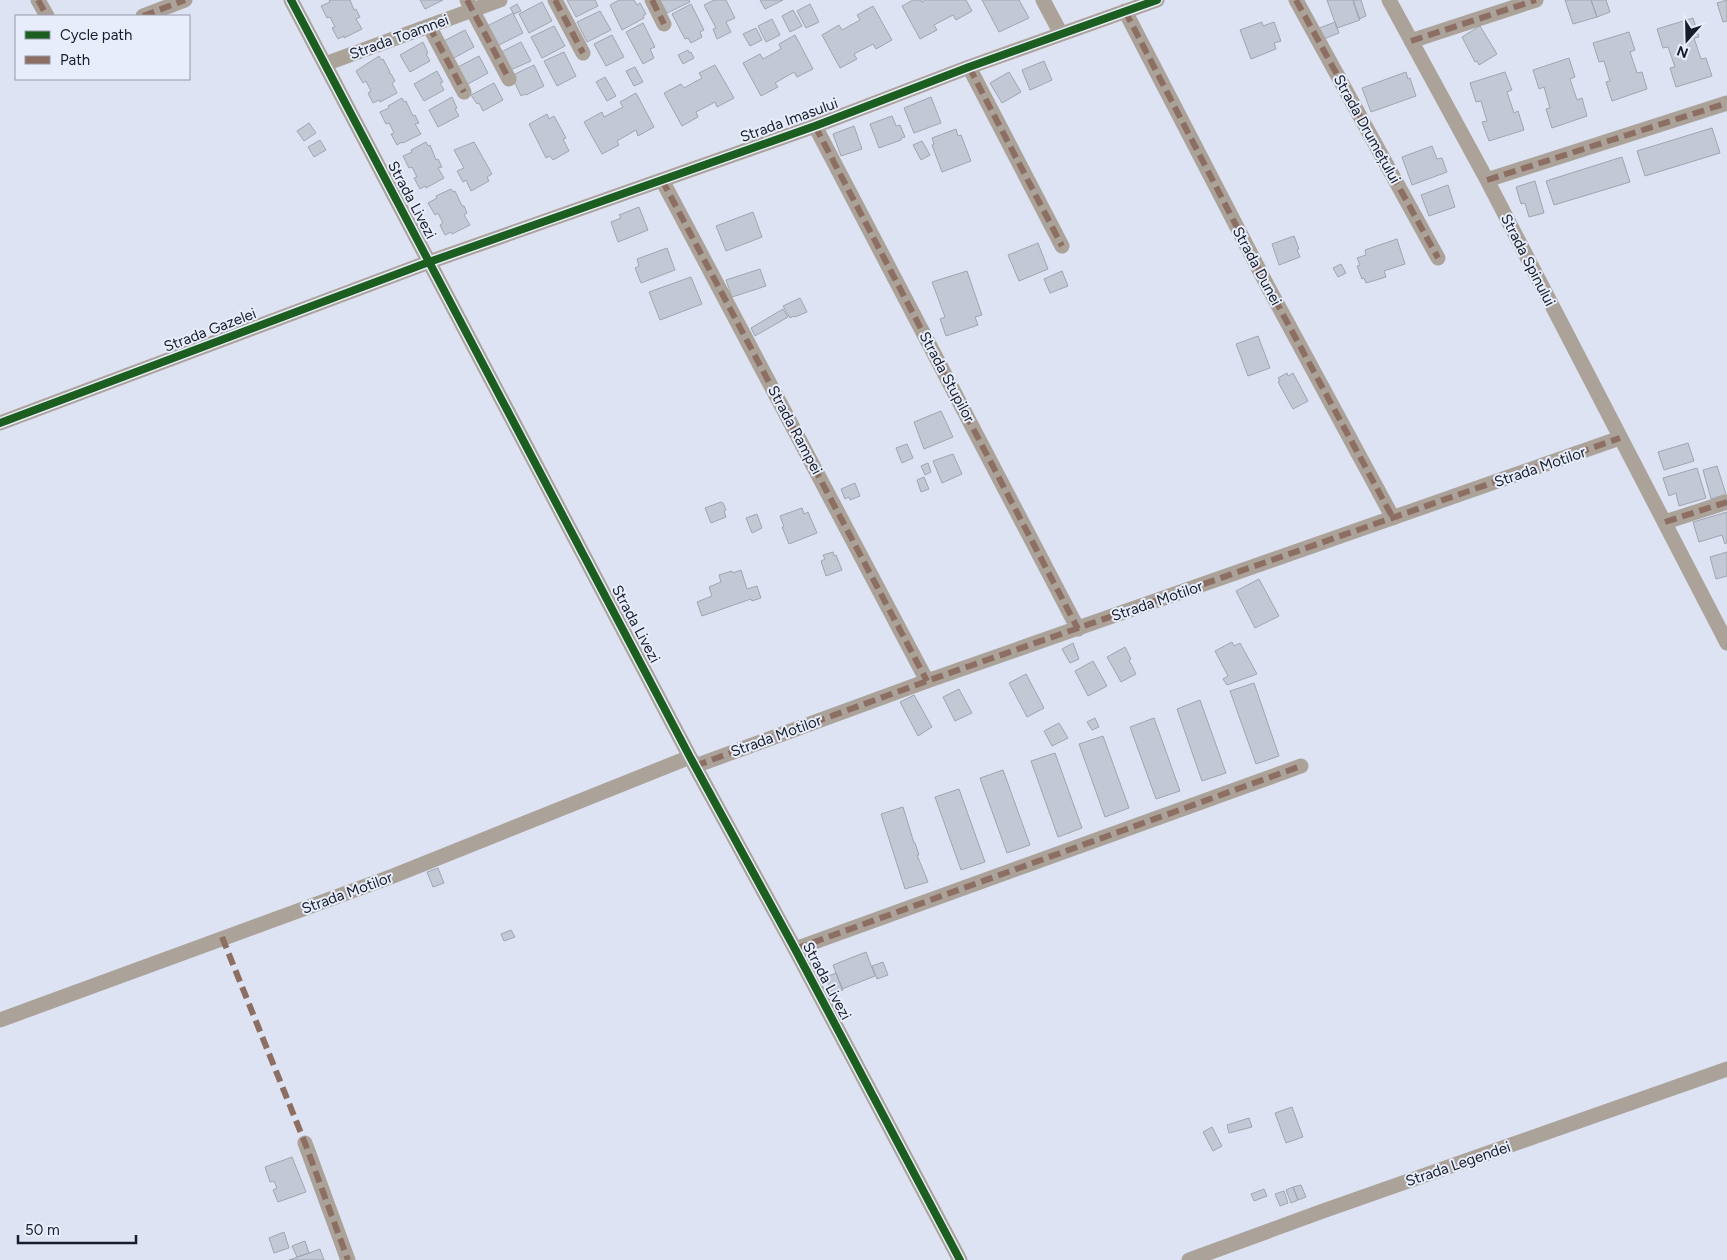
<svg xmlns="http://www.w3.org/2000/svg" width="1727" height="1260" font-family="Figtree,sans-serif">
<rect width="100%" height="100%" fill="#dde3f2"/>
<path fill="#c3c8d5" stroke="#a0a5b1" d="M329,0H350L354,10L356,9L360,17L356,19L362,29L344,38V36L338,39L332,28L335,27L330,17L327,18L321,6L330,2Z
M420,0H443L425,9Z
M567,0H595L598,6L576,17Z
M619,0H634L637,5L640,3L646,14L643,16L644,18L622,30L610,5Z
M660,0H689L690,2L667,13Z
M714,0H726L735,18L726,22L731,32L717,39L713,29L716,28L704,5Z
M760,0H783L765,9Z
M913,0H921L922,2L925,0H966L972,11L956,20L953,15L934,25L937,30L920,39L902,6Z
M982,0H1019L1029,18L999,32Z
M1327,0H1353L1360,20L1337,28Z
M1356,0H1361L1366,16L1359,19L1353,1Z
M1565,0H1591L1597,17L1573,24Z
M1591,0H1606L1610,12L1597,17Z
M1727,0V21L1723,22L1717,3Z
M542,2L552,21L529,33L519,14Z
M517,4L521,11L514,14L510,8Z
M691,4L704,30L700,32L702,37L691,43L688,38L685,39L672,14Z
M810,4L819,22L806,28L797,11Z
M873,6L892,40L876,49L873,44L854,54L857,59L840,68L822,35L839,25L842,30L860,20L857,15Z
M793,10L802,26L790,32L782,16Z
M600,11L611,30L587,42L577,22Z
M513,13L523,33L497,46L485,27Z
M1693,18L1699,37L1694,38L1701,59L1706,58L1712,76L1676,87L1670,68L1675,67L1668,47L1663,48L1657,29Z
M772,19L780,35L766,42L758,26Z
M1262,22L1263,26L1274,22L1281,41L1274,43L1276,49L1251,59L1240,30Z
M1335,22L1339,33L1321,40L1317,29Z
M643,23L655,47L650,49L654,58L643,64L626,32Z
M554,26L565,46L542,58L531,37Z
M1480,26L1497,54L1479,65L1477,61L1475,62L1462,37Z
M756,28L762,40L750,46L743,34Z
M465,30L474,47L454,58L442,42Z
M1629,32L1635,50L1630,52L1637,73L1642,72L1647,89L1612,101L1606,82L1610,81L1604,61L1599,62L1593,43Z
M612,35L624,57L606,66L594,44Z
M795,35L813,69L797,77L794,72L775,83L778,87L761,96L743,63L760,54L763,59L781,49L779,44Z
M423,42L428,53L426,54L430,61L410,72L400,55Z
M521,42L531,61L508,71L499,53Z
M688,50L689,53L691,52L694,58L683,64L678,55Z
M564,52L576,76L557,86L544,61Z
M379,56L381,60L383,59L390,72H389L390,74H391L395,81L392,83L397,93L380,102L379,100L373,103L368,93L371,91L366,81L363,83L356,71Z
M479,56L488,73L468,84L456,68Z
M1569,58L1575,77L1570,79L1577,100L1582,98L1587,116L1552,128L1546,109L1550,108L1544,87L1539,89L1533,70Z
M1044,61L1052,80L1030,90L1022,70Z
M534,65L544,86L526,95L525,94L521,96L513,79L516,77L515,74Z
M715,65L734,98L717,107L715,102L696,112L698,117L682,126L664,93L681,84L684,88L702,78L699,73Z
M635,67L643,82L634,86L626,71Z
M437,71L443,82L440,83L444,90L424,101L414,84Z
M1009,72L1021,92L1002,103L990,83Z
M1406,72L1408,79L1410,78L1416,96L1371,112L1362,88Z
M1505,72L1512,90L1507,92L1514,113L1518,111L1524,130L1489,141L1482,122L1487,121L1481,101L1476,102L1470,83Z
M605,77L616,96L607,101L596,82Z
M494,83L503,100L483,111L479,103L477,104L471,95Z
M636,93L654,127L638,136L636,130L617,141L619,145L602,154L584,122L602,112L604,117L623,107L620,102Z
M452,97L457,108L455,109L459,116L438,127L429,110Z
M931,97L941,123L914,133L904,108Z
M402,98L404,102L406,101L412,114L413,116L415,115L419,123L415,124L421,134L403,143L402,142L397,145L391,134L394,133L389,123L386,124L380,112L389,108L388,106Z
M547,114L549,119L554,116L566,138L563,139L569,151L553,160L550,156L546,158L529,124Z
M892,116L896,126L900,125L905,137L901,138V140L879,148L870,124Z
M309,123L316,133L304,141L297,131Z
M854,126L862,149L841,156L833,134Z
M1712,128L1720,153L1645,176L1637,151Z
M956,129L958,136L961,135L971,161L942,172L932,145L934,144L932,138Z
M320,140L326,150L314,157L308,147Z
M922,141L930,155L921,160L913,145Z
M426,142L428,146L430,145L436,160L438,159L442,167L438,168L444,178L426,188L425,186L420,189L414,178L417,177L412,167L409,168L403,156L412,152L411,150Z
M474,142L492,174L487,177L489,181L471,191L466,180L463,182L457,171L464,168L454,150Z
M1432,146L1437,159L1442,158L1447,172L1412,185L1402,157Z
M1622,157L1630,182L1554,205L1546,181Z
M1535,181L1544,213L1529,217L1525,203L1521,204L1516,187Z
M1448,185L1455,207L1429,216L1421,195Z
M451,189L453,192L455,191L462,206H464L467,213L464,215L470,225L452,234L451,232L445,235L440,225L443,223L438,213L435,215L428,203L437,198L436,196Z
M639,207L648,230L618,242L611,222L621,218L619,215Z
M753,212L762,237L726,251L716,226Z
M1294,236L1299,249L1297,250L1300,257L1279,265L1272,244Z
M1397,239L1405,264L1384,271L1386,277L1366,283L1364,278L1362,279L1357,266L1360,265L1357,258L1366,255L1365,250Z
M1038,243L1048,269L1019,281L1008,255Z
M667,248L675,270L641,283L635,268L639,266L637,259Z
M1341,264L1346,273L1338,277L1333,268Z
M760,269L766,286L732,297L726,280Z
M967,271L982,315L975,317L978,325L946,336L940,319L945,317L932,282Z
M1062,271L1068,286L1050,293L1044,279Z
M691,277L702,304L660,320L649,292Z
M800,298L807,312L795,317L794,316L790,318L783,306Z
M783,309L788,317L755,336L751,328Z
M1258,336L1270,368L1248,376L1236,344Z
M1287,373L1288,376L1293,373L1308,401L1293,409L1278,382L1280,381L1278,378Z
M941,411L953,437L924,449L914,422Z
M1688,443L1694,461L1664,470L1658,452Z
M907,444L913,458L902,463L896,448Z
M953,454L962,474L942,483L933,461Z
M928,463L931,472L925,475L921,466Z
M1717,466L1726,494L1711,499L1703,470Z
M1697,468L1706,498L1679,506L1676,493L1669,496L1663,478Z
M924,477L929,489L921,492L917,480Z
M855,483L860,496L850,500L849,497L845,499L841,489Z
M721,502L723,503L726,510L724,511L726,517L711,523L705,508Z
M802,508L804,514L808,512L817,533L789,544L782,527H784L780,516Z
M1727,512V543L1725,544L1722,535L1699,542L1693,522Z
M757,514L762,528L752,533L746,518Z
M833,552L834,556L836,555L842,570L826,576L821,561L825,559L823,555Z
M1727,552V576L1716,579L1710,557Z
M741,570L747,589L757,586L761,598L752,601L751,599L702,616L697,602L712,596L709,587L721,582L719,575L732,571L733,573Z
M1259,579L1279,616L1255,628L1236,591Z
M1232,642L1234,646L1240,643L1257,674L1227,685L1223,679L1228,676L1215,651Z
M1073,643L1079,659L1070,663L1062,649Z
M1125,647L1131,659L1129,660L1136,674L1121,682L1107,657Z
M1093,661L1107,686L1088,696L1075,671Z
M1026,674L1044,708L1027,717L1009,683Z
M1254,683L1279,756L1256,764L1230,691Z
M959,689L972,713L955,721L943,697Z
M914,695L932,727L918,736L900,702Z
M1200,700L1226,773L1202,781L1177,709Z
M1095,718L1099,727L1092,730L1087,722Z
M1154,718L1180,791L1156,799L1130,727Z
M1059,723L1068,738L1052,746L1044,731Z
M1103,736L1129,808L1105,817L1079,744Z
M1055,753L1082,828L1058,837L1031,761Z
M1003,770L1030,845L1007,853L980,778Z
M959,789L985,862L961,870L935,797Z
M903,807L914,843H915L919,855H917L928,882L905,889L881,814Z
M438,868L444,883L433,887L427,872Z
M511,930L515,937L504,941L501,934Z
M866,952L875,976L842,989L833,965Z
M883,962L888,975L877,979L872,966Z
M836,973L843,990L832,994L826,977Z
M1292,1107L1303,1137L1286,1143L1275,1113Z
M1249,1118L1252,1127L1229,1133L1227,1125Z
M1212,1127L1222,1146L1213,1151L1203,1132Z
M292,1157L306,1192L278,1202L273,1190L277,1188L274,1181L270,1182L265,1167Z
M1301,1185L1306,1197L1298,1200L1293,1187Z
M1293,1187L1298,1200L1291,1203L1286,1190Z
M1264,1189L1267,1196L1254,1201L1251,1194Z
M1284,1191L1288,1203L1280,1206L1275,1194Z
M284,1232L289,1248L274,1253L269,1238Z
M305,1241L309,1253L297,1257L292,1246Z
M320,1249L324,1260H289L309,1253Z"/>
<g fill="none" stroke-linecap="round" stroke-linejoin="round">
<path stroke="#aba29a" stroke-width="15" d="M38,0L47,16
M291,0L690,757L795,949L960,1260
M467,0L509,79
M555,0L583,53
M652,0L664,24
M1043,0L1061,34
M1296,0L1438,258
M1389,0L1487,180L1727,643
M1125,11L1267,285L1393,518
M143,16L185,0
M429,26L464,92
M1411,41L1536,0
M325,64L500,0
M969,67L1062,246
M815,126L1078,629
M662,180L927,681
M1487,180L1727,103
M0,423L429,262L815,126L969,67L1157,0
M1665,522L1727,502
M695,766L927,681L1620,438
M795,949L1301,766
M0,1020L393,876L690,757
M305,1143L348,1260
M1189,1260L1323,1211L1727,1069"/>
<path stroke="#8d6e63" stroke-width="6" stroke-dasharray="12 6" stroke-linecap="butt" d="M38,0L47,16
M467,0L509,79
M555,0L583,53
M652,0L664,24
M1296,0L1438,258
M1125,11L1267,285L1393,518
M143,16L185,0
M429,26L464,92
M1411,41L1536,0
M969,67L1062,246
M815,126L1078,629
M662,180L927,681
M1487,180L1727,103
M1665,522L1727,502
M695,766L927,681L1620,438
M222,937L305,1143L348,1260
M795,949L1301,766"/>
<g stroke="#e7edfa" stroke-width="11">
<path id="cycleway" d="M291,0L690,757L795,949L960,1260
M0,423L429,262L815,126L969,67L1157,0"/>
</g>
<use href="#cycleway" stroke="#1b5e20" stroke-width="8"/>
</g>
<g text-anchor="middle" stroke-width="4" stroke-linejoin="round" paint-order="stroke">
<g font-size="15" fill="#191d2a" stroke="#e7edfa">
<text transform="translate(399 37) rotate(-20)" y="5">Strada Toamnei</text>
<text transform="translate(789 120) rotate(-20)" y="5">Strada Imasului</text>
<text transform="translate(1367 129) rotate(61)" y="5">Strada Drumețului</text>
<text transform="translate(412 200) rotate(62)" y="5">Strada Livezi</text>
<text transform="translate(1528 260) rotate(63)" y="5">Strada Spinului</text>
<text transform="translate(1257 266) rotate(62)" y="5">Strada Dunei</text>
<text transform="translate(210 330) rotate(-21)" y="5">Strada Gazelei</text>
<text transform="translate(947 377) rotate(62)" y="5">Strada Stupilor</text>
<text transform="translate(795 430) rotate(62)" y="5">Strada Rampei</text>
<text transform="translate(1540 467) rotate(-19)" y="5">Strada Motilor</text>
<text transform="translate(1157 601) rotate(-19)" y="5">Strada Motilor</text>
<text transform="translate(636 624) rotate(62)" y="5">Strada Livezi</text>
<text transform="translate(776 736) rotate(-20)" y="5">Strada Motilor</text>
<text transform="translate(347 893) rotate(-20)" y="5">Strada Motilor</text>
<text transform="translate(827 981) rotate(62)" y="5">Strada Livezi</text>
<text transform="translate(1458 1164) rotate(-19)" y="5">Strada Legendei</text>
</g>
</g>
<rect x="15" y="15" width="175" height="65" fill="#e7edfa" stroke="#959aa7"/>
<rect x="25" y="31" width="25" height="8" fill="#1b5e20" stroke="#959aa7"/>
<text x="60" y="40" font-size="15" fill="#191d2a">Cycle path</text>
<rect x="25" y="56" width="25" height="8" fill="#8d6e63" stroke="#959aa7"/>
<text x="60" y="65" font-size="15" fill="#191d2a">Path</text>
<g transform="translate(1687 40) rotate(200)" stroke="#e7edfa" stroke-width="4" paint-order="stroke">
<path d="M0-4L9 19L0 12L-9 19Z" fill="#191d2a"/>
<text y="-8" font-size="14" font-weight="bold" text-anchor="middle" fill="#191d2a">N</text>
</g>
<path d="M18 1235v8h118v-8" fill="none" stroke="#191d2a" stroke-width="2.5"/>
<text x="25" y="1235" font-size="15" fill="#191d2a" stroke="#e7edfa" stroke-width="4" paint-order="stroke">50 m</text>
</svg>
